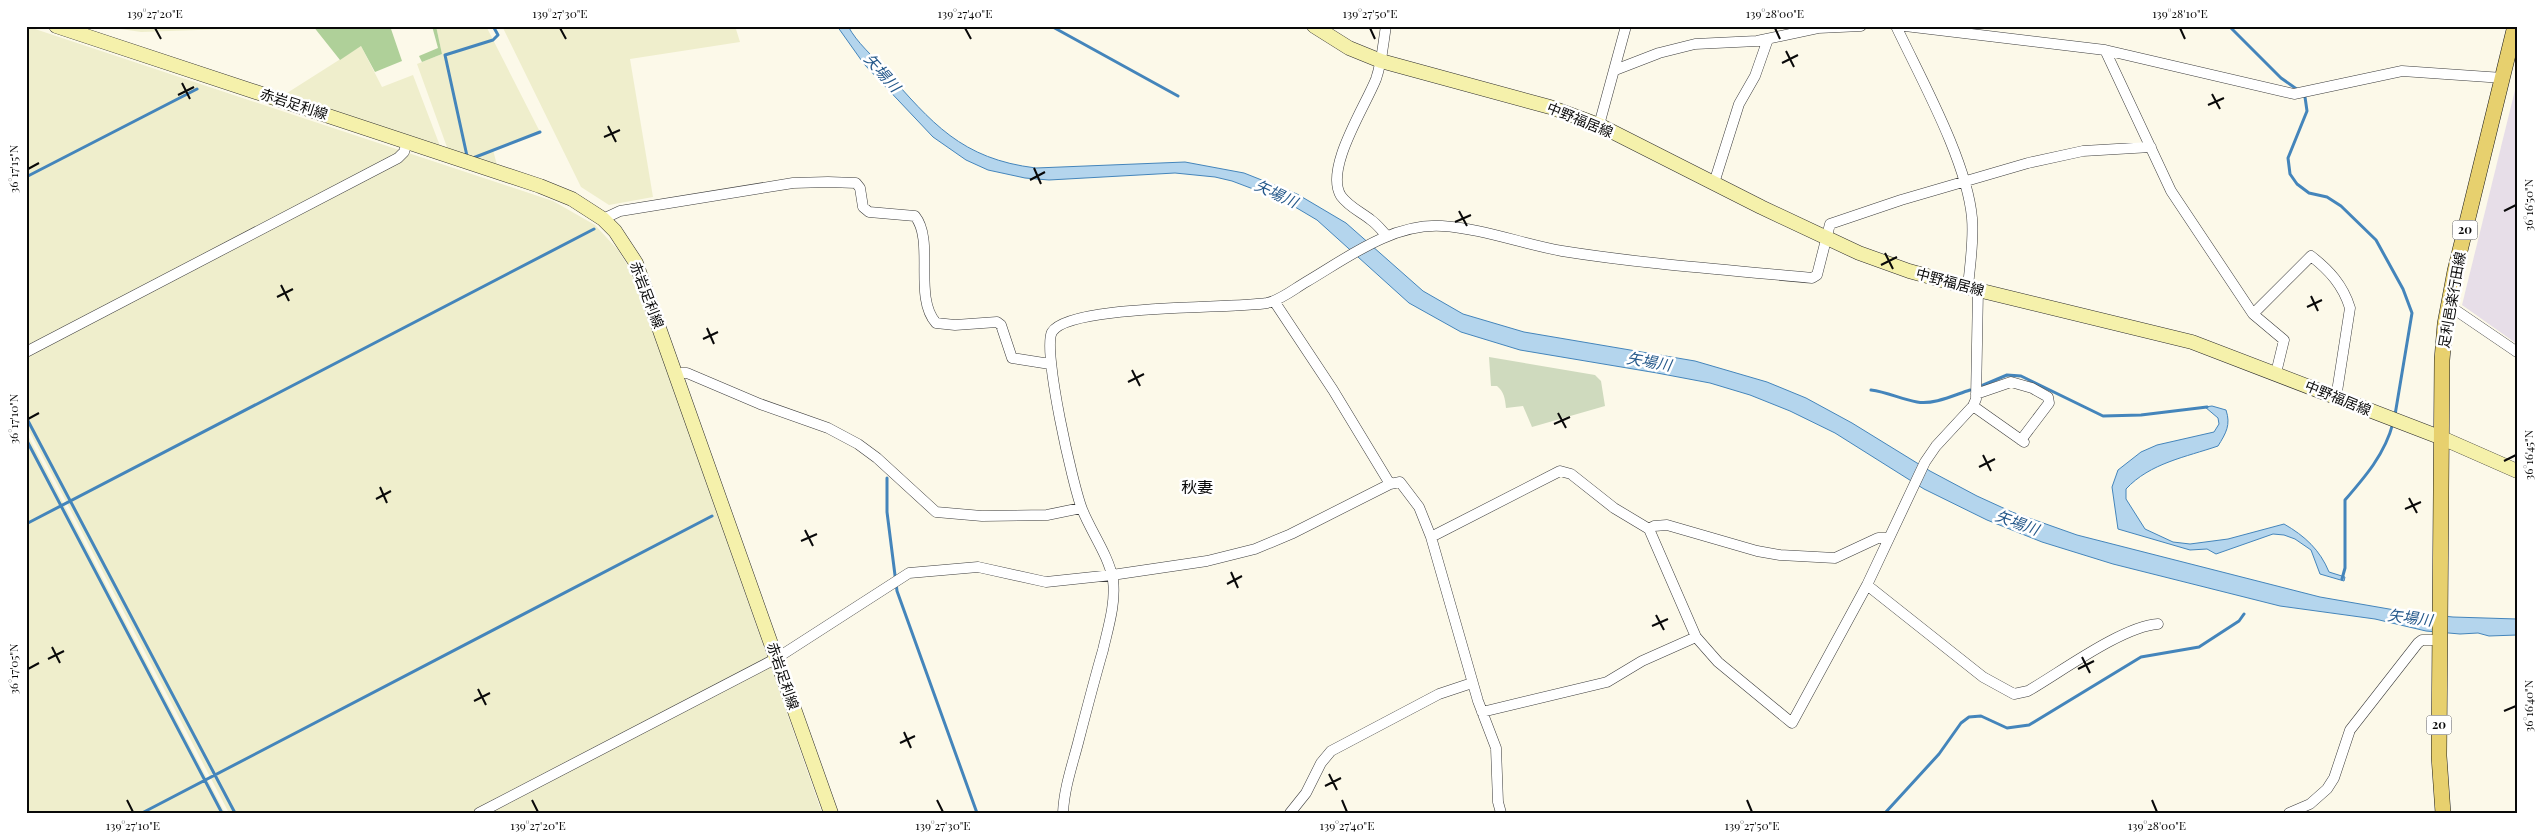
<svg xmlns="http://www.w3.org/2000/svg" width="2543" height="839" font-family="'Playfair Display','Noto Sans JP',serif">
<rect width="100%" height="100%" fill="#fcf9e9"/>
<path fill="#e7dee8" d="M2517,82V344L2462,305Z"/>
<path fill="#efeecc" d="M26,26L553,201L595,225L618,250L629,268L664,362L822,813H229L26,425Z
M101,26H234L227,29L141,32Z
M436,26H486L540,132L493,150L497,165L448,150L417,64L442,54Z
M502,26H735L740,42L630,59L653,197L609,205L581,187Z
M361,46L382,87L413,75L440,146L286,96L287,93Z
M26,432L225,813H26Z"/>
<path fill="#afd099" d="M313,26H390L402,61L375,72L361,46L340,60Z
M432,26H436L442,54L422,62L419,56L438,48Z"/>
<path fill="#cfdabe" d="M1489,357L1595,375L1601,381L1605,406L1532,427L1523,406L1506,408C1505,398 1504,392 1497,386H1491Z"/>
<path fill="#b4d5ed" stroke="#4485bb" d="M837,26H848C857,43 873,56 885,70C932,123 961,159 1036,168L1185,162L1244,173L1297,194L1346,223L1423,291L1463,314L1524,332L1695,361L1767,382L1806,398L1852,423L1930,471L1977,496L2012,512L2077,535L2320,597L2412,613L2453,617L2517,619V635L2489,636L2478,633L2460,634L2426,631L2375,619L2280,606L2113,564L2042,542L1987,520L1924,489L1835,433L1790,411L1750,395L1710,383L1657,373L1520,350L1461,332L1409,303L1317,220L1285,201L1232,181L1215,177L1175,173L1049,180L1025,178L988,170L966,160L933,137L864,64Z
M2212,406L2226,410C2231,425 2226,433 2218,446C2186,457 2150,463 2126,489V499L2145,529L2173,542L2190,544L2228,539L2284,524C2305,536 2320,550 2329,572L2345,577L2344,581L2320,574L2311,550L2295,539L2284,535L2273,534L2216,554L2207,549L2190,550L2118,529L2112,487L2118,470L2141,452L2157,445L2214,432L2219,424L2218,418L2205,407Z"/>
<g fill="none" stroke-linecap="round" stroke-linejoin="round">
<path stroke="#4485bb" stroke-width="3" d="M493,26L498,35L493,40L445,55L467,156L473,158L540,132
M1051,26L1178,96
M2229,26L2281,78L2298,90
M2303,94L2305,97L2307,111L2288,158L2290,174L2297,184L2309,193L2327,197L2341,206L2376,240L2403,289L2412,313L2395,415
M26,177L197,89
M1981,386L2007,375L2021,376L2103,416L2141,415L2207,407
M1871,390C1887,392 1901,399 1917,402C1934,405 1954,395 1970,390
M26,417L235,813
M26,439L222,813
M887,478V512L897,591L977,813
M26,524L594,229
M2342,579L2345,568V500C2365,477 2385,454 2393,423
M142,813L712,516
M1885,813L1939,754L1961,723L1969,717L1981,716L2007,728L2029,725L2141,657L2199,647L2239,621L2244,614"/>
<g stroke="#3c3c3c" stroke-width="11">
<path id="minor" d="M1386,26C1383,44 1382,62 1376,79C1365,107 1324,169 1341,196C1349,207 1361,212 1371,220C1377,224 1382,231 1387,236
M1896,26C1921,79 1967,161 1972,218C1974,241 1970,264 1968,287
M1905,26L2105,50L2294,94L2402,71L2503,78
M2105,50L2171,191L2253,314L2284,340L2276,373
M1615,70L1659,53L1695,44L1757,41L1818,28L1861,26
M1599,125L1626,26
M1714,183L1739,104L1755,76L1768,39
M603,219L620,211L793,183L828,182L856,183L860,188L863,207L869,212L915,216C935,241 913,297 936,323L955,325L997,322L1001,325L1012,358L1050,364
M1274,301L1333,390L1390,484
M2448,305L2517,352
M2253,314L2311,256C2329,270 2343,285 2350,308L2336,398
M26,352L398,158L404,152L407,142
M677,373H687L760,404L828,428L858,444L877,458L936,512L982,516L1047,515L1081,508
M1976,394L2011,382L2032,388L2048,397L2049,403L2021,440
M1973,406L2024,442
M1649,529L1654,526L1667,525L1757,551L1780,555L1835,558L1878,538H1888
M1431,537L1560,471L1571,474L1614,508L1649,529L1696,637L1718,662L1792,723L1867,585L1925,462L1936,446L1973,406L1976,399L1978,290
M1867,585L1983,677L2014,694L2028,691C2061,672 2123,626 2158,624
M1482,712L1607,682L1642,661L1696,637
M479,813L777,658L909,573L978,567L1046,582L1112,575L1207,561L1255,549L1291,534L1390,484L1400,482L1419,507L1431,537L1478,701L1496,748L1498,802L1501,813
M1063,813C1064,789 1072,766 1078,743C1086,712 1094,681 1103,650C1108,628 1116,603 1113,580C1109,556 1091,532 1082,509C1073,486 1042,350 1052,332C1069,304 1231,309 1267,303C1281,300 1294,289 1306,282C1347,258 1392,223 1442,226C1480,228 1523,244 1562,251C1644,264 1728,270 1812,278L1817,275L1830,224L1901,200L2028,163L2083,151L2151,147
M1290,813L1306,793L1321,763L1331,751L1439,694L1472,683
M2289,813L2310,804L2327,789L2334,778L2350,730L2418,643L2422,640H2440"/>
</g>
<g stroke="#2b2b2b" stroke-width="15">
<path id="secondary" d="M56,26L540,186L572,199L603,219L615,231L636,263L831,813
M1314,26L1349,48L1381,61L1550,107L1599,125L1761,207L1859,253L1909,271L1978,290L2192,342L2442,438L2517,471"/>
</g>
<g stroke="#1a1a1a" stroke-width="16">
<path id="primary" d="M2443,813L2439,756L2442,360L2445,324L2455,271L2515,26"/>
</g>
<use href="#minor" stroke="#fff" stroke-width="10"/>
<use href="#secondary" stroke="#f5f1ab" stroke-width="14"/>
<use href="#primary" stroke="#e7d06e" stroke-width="15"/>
</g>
<path fill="none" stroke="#090909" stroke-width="2" d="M155,28L161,39M560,28L566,39M965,28L971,39M1370,28L1375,39M1775,28L1780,39M2180,28L2185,39M1786,51L1794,67M1782,63L1798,55M182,83L190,99M2212,94L2220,109M178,95L194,87M2208,105L2224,98M608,126L616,142M604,137L620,130M1034,168L1041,184M28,169L39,163M1030,180L1045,172M1459,211L1467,226M2504,211L2516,205M1455,222L1471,215M1885,253L1893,269M1881,265L1897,257M281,285L289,301M2311,296L2318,311M277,297L293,289M2307,307L2322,300M707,328L714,344M703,339L718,332M1132,370L1140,386M1128,382L1144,374M1558,413L1566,428M28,419L39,413M1554,424L1570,417M1983,455L1991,471M2504,461L2516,455M1979,467L1995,459M380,487L387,503M2409,498L2417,513M376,499L391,491M2405,509L2421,502M805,530L813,546M801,541L817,534M1231,572L1238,588M1227,584L1242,576M1656,615L1664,630M1652,626L1668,619M52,647L60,663M2082,657L2090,673M48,659L64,651M28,669L39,663M2078,669L2094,661M478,689L486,705M474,701L490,693M2504,711L2516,706M904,732L911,748M900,743L915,736M1329,774L1337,790M1325,786L1341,778M127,800L133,812M532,800L538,812M937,800L943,812M1342,800L1347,812M1747,800L1752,812M2152,800L2157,812"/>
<g text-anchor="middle" stroke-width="5" stroke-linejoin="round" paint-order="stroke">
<g fill="#fff" stroke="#535353" stroke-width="1">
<rect x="2452.5" y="220.5" width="25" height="19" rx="4"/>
<rect x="2426.5" y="715.5" width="25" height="19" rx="4"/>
</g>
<g font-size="12" font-weight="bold" fill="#090909">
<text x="2465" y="234">20</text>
<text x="2439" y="729">20</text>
</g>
<g font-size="14" fill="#090909" stroke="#fff">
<text transform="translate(294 104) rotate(18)" y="5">赤岩足利線</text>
<text transform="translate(1580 120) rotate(22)" y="5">中野福居線</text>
<text transform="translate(1950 282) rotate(15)" y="5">中野福居線</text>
<text transform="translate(647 295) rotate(69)" y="5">赤岩足利線</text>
<text transform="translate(2452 300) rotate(-80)" y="5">足利邑楽行田線</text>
<text transform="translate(2338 398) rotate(22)" y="5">中野福居線</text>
<text transform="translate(783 676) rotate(71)" y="5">赤岩足利線</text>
</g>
<g font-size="15" font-style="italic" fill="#24588a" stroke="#fff">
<text transform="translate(882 73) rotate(48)" y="5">矢場川</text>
<text transform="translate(1276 194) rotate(25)" y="5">矢場川</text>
<text transform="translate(1649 362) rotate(10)" y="5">矢場川</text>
<text transform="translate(2017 523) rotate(20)" y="5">矢場川</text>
<text transform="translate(2410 618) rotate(7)" y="5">矢場川</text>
</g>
<g font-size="16" fill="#090909" stroke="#fff">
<text x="1197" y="493">秋妻</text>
</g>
</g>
<rect width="2543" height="839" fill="none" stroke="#ffffff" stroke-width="55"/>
<rect x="28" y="28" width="2488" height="784" fill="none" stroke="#090909" stroke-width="2"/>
<g font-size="12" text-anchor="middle" fill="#090909">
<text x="155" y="18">139°27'20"E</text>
<text x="560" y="18">139°27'30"E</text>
<text x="965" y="18">139°27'40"E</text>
<text x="1370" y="18">139°27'50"E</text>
<text x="1775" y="18">139°28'00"E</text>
<text x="2180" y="18">139°28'10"E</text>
<text transform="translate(14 169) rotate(-90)" y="4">36°17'15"N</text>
<text transform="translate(2529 205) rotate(-90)" y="4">36°16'50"N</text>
<text transform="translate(14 419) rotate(-90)" y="4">36°17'10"N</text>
<text transform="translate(2529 455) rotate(-90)" y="4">36°16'45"N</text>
<text transform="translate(14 669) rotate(-90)" y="4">36°17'05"N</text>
<text transform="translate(2529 706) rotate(-90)" y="4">36°16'40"N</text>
<text x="133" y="830">139°27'10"E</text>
<text x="538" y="830">139°27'20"E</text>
<text x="943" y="830">139°27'30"E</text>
<text x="1347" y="830">139°27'40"E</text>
<text x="1752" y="830">139°27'50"E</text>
<text x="2157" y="830">139°28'00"E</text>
</g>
</svg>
